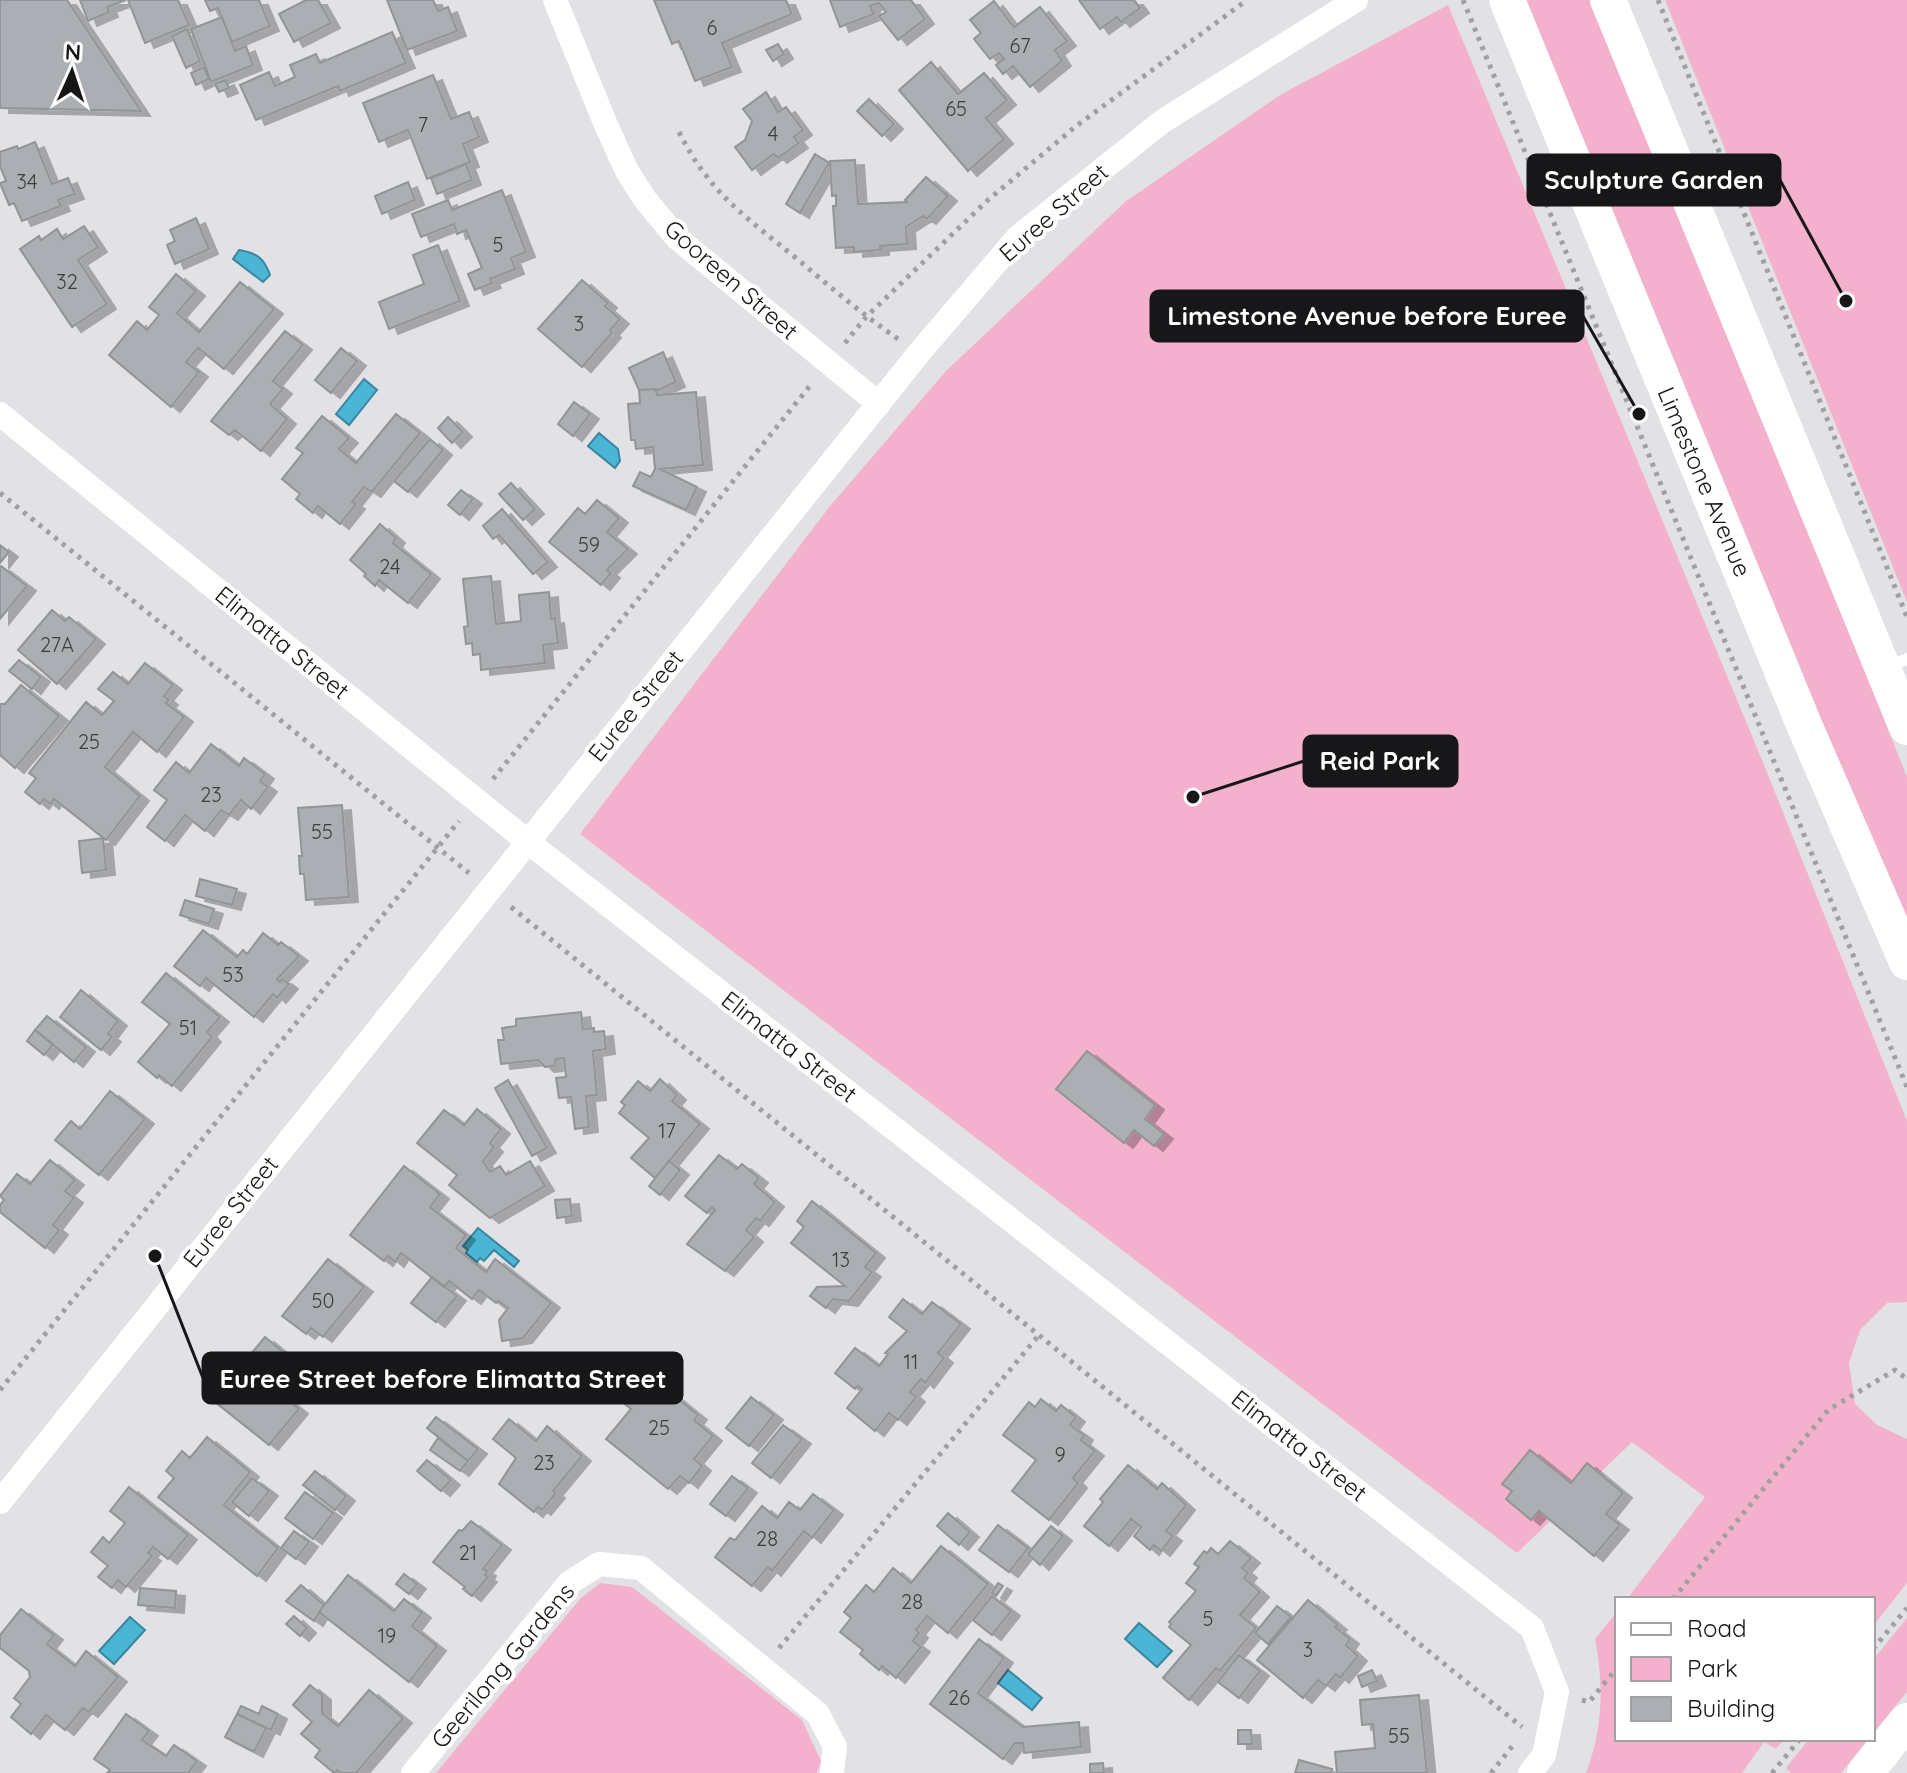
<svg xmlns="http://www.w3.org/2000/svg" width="1907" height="1773" font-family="Quicksand,sans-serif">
<defs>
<filter id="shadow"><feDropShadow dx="9" dy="5" stdDeviation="0" flood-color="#0004"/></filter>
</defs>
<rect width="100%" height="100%" fill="#e1e1e6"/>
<path fill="#f4b1cd" d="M1525,0H1596L1907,777V919L1867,834Z
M1665,0H1907V602Z
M1448,5L1762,760L1907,1121V1302L1887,1303L1860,1330L1849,1363L1855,1404L1877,1425L1907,1439V1583L1873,1626V1599H1627L1705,1497L1632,1442L1517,1553L580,834L830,506L946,371L1125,202L1280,95Z
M600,1583L632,1587L802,1720L821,1761L817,1773H436L580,1599Z
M1617,1612V1739H1784L1776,1749L1764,1742L1742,1773H1586C1603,1729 1604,1685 1595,1639Z
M1907,1618V1692L1873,1733V1660Z
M1809,1739H1868L1841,1773H1791L1786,1768Z"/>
<path fill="#4ab5d5" stroke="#3b869d" stroke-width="2" d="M239,250C257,253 264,258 270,275L263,282L233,259Z
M364,379L377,390L349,425L336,414Z
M599,433L618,449L620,461L615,468L588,446Z
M478,1228L519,1261L514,1267L494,1250L484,1261L480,1258L477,1262L466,1253L468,1250L463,1246Z
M130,1617L145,1630L114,1664L99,1651Z
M1139,1623L1172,1651L1157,1667L1125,1639Z
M1008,1670L1042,1698L1032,1710L998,1683Z"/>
<path fill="#abaeb2" stroke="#919498" stroke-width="2" filter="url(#shadow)" d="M0,0H67L141,111L0,108Z
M80,0H126L107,7L109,12L88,21Z
M128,0H178L189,25L145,43Z
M205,0H259L270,26L232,42L218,8L210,11Z
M306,0H318L331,23L294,42L279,14Z
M387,0H433L438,11L448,7L457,31L407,50Z
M654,0H786L792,14L722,43L732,67L695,81L679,41L672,44Z
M830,0H911L925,19L898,40L879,16L886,12L879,3L870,6L874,14L840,27Z
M1079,0H1134L1140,8L1121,22L1117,17L1100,29Z
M994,1L1014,27L1040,7L1067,41L1055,50L1062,61L1030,87L1013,66L1003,74L996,65L1004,59L999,53L990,59L974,39L981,33L970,20Z
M222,17L235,51L246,46L253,65L211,82L191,29Z
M187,29L200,61L186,68L172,36Z
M392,32L406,63L340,91L338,86L256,120L240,85L269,72L275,86L295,77L290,65L316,54L320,63Z
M778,44L784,54L773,61L766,50Z
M931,62L958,94L984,73L1007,100L986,118L1004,139L968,171L899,90Z
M204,67L209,79L196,85L191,73Z
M433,75L451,119L469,112L479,137L463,144L470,162L427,179L408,130L379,142L363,103Z
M225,80L229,88L219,92L215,84Z
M766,92L778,112L786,107L803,130L794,137L799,143L778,158L774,154L752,170L735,147L745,140L752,121L743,109Z
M869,99L894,124L882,136L857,111Z
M35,142L52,184L68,178L75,194L58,200L61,206L22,221L14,203L9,205L0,183L6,181L0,166V152L17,146L18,149Z
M815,154L829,163L800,213L786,204Z
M855,160L858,204L907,202L905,200L926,177L948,196L927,219L923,216L906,227L907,244L880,246V250L854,252V247L836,248L833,206H836V195L832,196L830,161Z
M466,164L472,180L437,194L431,178Z
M408,182L415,200L382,214L375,196Z
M502,190L526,252L511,258L515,269L490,279L492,283L475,290L468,274L482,268L466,230L457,234L454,224L421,237L412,214L448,200L452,210Z
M196,218L209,249L175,264L167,245L175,241L170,230Z
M84,226L98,247L78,260L107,304L72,327L20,249L39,236L41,240L57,229L63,239Z
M438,245L460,301L389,329L379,302L424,284L413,255Z
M176,274L196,291L177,313L199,332L240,282L274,309L224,369L198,348L186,362L199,372L171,407L109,355L137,321L147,330L159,315L149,307Z
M582,280L608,303L605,306L620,319L610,330L612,333L582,367L538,329Z
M285,331L303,345L273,381L283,389L270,404L287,419L261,451L235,430L229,435L211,421Z
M341,348L357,361L331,393L315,380Z
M663,352L676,382L656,391V389L639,390L629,368Z
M656,389L657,395L696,392L703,465L660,469L697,487L686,510L633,486L640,472L651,477L655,469L653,447L636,449L635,440H631L628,404L640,403L639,390Z
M574,402L590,414L573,436L558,424Z
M396,414L420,433L372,492L364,487L352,502L356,504L340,524L318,506L313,513L296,499L300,494L282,479L303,453L296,448L322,416L349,438L339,449L356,463Z
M448,417L463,432L452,443L438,428Z
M430,439L443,450L408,492L394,481Z
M511,483L535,509L523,520L499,494Z
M461,490L473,499L460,515L448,505Z
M597,500L619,518L607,532L628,549L607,570L611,573L601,585L549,542L578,508L585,514Z
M502,509L548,562L533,574L499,535L493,539L483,526Z
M380,524L396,538L393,543L431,574L408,603L379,580L375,586L364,576L366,574L350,560Z
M0,545L9,552L0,563Z
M1,566L27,586L0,619V567Z
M491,576L496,624L521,621L519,595L549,592L551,619L555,618L558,643L543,645L545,663L481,670L480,654L473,655L472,643L466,644L464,627L468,626L463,579Z
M52,610L65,621L69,617L96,639L57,684L18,650Z
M19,660L41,677L32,689L9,671Z
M145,663L173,685L164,696L169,700L166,703L184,717L157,752L133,732L105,767L140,796L106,840L54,799L50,804L44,799L40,804L25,792L36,778L29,773L86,702L102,715L114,701L98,689L113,672L128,684Z
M21,685L59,716L15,768L0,755V704H5Z
M211,744L239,766L244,758L265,774L260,781L268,787L251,809L241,800L229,815L221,810L205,831L185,815L165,841L147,827L167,800L154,790L176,762L189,773Z
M342,805L349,897L306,900L304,874H300L299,856H302L298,808Z
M103,838L106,870L82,873L79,841Z
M200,879L237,889L232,905L196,896Z
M185,900L214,909L209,924L180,915Z
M203,930L237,957L243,950L247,954L263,933L278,945L281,942L299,956L277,979L280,982L282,979L289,984L277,998L273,994L254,1017L206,978L200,986L174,966Z
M166,973L220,1017L207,1032L212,1037L172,1086L159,1075L157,1078L138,1062L170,1024L142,1002Z
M81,990L118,1021L108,1034L112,1037L101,1050L60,1017Z
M581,1012L583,1029L594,1028V1032L604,1031L606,1049L593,1051L597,1095L586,1096L589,1127L575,1129L571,1097L559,1098L556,1078L566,1077L564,1058L556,1059L554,1066L545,1067L538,1060L501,1064L498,1040H504L502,1028L516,1026V1019Z
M47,1016L86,1047L74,1062L35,1030Z
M35,1030L53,1044L44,1055L27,1041Z
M1087,1051L1155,1105L1145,1119L1164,1134L1154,1146L1134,1130L1124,1143L1056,1089Z
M660,1079L677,1095L672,1101L700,1124L655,1178L631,1158L649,1138L619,1113L625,1105L621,1102L638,1081L650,1091Z
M508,1080L547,1148L532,1156L495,1088Z
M110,1091L145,1119L99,1175L55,1140L71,1121L80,1129Z
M477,1109L501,1129L490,1143L494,1147L483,1161L490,1172L500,1166L506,1175L530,1161L545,1186L490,1218L449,1185L457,1175L417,1143L444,1110L464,1125Z
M719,1155L737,1169L742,1164L759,1178L754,1184L775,1202L760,1221L756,1218L746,1230L754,1237L725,1271L687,1244L715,1210L712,1207L707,1213L685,1196Z
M50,1160L75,1180L65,1191L74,1198L53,1225L59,1230L45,1248L0,1212V1205L4,1200L0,1196L17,1174L30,1184Z
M669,1161L680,1170L660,1195L649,1186Z
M404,1166L440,1194L430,1207L466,1235L456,1248L486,1272L495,1259L551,1303L523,1338L502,1341L499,1320L508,1308L498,1301L496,1303L479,1290L472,1299L449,1281L444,1287L401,1253L395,1262L388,1256L384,1261L350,1235Z
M570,1199L572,1216L557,1218L555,1200Z
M812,1201L876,1253L865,1267L872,1272L849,1301L833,1299L826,1308L810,1296L817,1287L845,1286L791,1243L804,1227L797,1221Z
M328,1259L364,1287L323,1337L311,1328L306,1334L282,1316Z
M432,1277L457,1296L436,1322L411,1303Z
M903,1299L922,1314L932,1302L961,1324L938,1353L944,1358L925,1383L921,1379L910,1392L916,1397L898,1420L889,1413L875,1431L847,1408L862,1389L858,1386L855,1389L835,1373L855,1348L879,1366L888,1354L885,1353L907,1331L889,1317Z
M265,1337L298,1364L276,1390L299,1409L269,1445L210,1398L227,1377L222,1373L234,1359L241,1366Z
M511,1353L512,1366L484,1369L483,1355Z
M633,1369L638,1373L640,1369L663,1388L659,1391L667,1398L671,1393L698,1415L694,1420L713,1436L694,1459L702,1466L689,1483L680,1476L668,1489L606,1439L631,1409L612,1394Z
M751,1397L774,1415L749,1446L726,1428Z
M1041,1399L1056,1411L1061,1405L1076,1417L1070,1425L1084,1435L1081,1440L1095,1451L1073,1478L1078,1483L1049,1520L1012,1491L1036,1460L1003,1435L1029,1402L1035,1407Z
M436,1417L478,1449L468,1461L427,1428Z
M509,1419L536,1441L547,1426L582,1456L553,1491L556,1493L542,1510L538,1507L534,1512L499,1484L516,1458L493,1439Z
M783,1425L802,1439L771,1478L752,1463Z
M207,1437L250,1472L224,1505L278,1548L257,1576L158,1497L174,1478L166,1471L182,1451L190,1458Z
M438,1438L468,1461L460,1471L430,1450Z
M1530,1450L1571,1483L1587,1463L1623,1493L1606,1514L1620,1525L1594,1556L1539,1511L1531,1520L1506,1499L1512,1491L1502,1484Z
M427,1460L451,1480L441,1491L417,1471Z
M1128,1465L1157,1489L1162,1483L1186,1505L1166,1531L1173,1536L1161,1551L1154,1545L1150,1550L1134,1536L1141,1527L1131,1519L1109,1546L1084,1526L1103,1502L1100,1499Z
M315,1471L346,1496L335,1510L303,1485Z
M732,1476L748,1488L726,1516L710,1504Z
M252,1478L269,1491L249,1516L232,1502Z
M129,1487L188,1535L168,1559L153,1547L148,1553L152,1556L126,1587L118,1580L112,1588L98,1577L108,1566L91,1552L103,1537L109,1543L125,1523L110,1511Z
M305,1492L333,1513L313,1539L285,1518Z
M813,1494L834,1510L812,1538L804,1531L772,1571L768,1567L752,1586L715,1557L730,1538L735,1540L762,1506L777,1518L789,1502L800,1510Z
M948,1513L970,1532L959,1545L937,1526Z
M471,1521L502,1545L483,1569L487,1571L485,1575L488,1577L472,1596L463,1589L465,1587L433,1562L459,1530L462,1531Z
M998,1525L1028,1548L1009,1572L979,1550Z
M1051,1526L1063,1536L1040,1565L1028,1554Z
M294,1531L309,1542L296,1559L281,1548Z
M1230,1541L1251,1558L1242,1568L1248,1573L1244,1578L1260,1592L1240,1615L1256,1628L1220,1671L1216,1668L1189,1700L1163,1678L1191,1645L1169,1627L1171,1624L1169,1622L1196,1591L1186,1583L1199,1567L1194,1564L1204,1551L1207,1553L1211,1548L1218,1554Z
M941,1546L988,1584L948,1633L927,1616L916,1630L919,1633L913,1641L921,1647L896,1678L882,1666L879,1670L860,1654L863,1650L840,1632L851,1618L844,1612L866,1585L874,1592L893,1568L911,1583Z
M404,1574L417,1584L409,1594L396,1584Z
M348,1575L394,1611L404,1599L422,1613L412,1626L437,1646L409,1682L319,1612Z
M998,1583L1003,1586L996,1596L992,1593Z
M301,1585L324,1605L314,1621L286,1601Z
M140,1588L176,1591L175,1608L138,1605Z
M992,1596L1011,1611L992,1635L973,1620Z
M1308,1600L1338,1625L1335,1627L1350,1639L1346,1645L1358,1656L1340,1678L1336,1674L1326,1686L1318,1680L1303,1698L1257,1660Z
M1277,1606L1291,1617L1268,1644L1255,1633Z
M21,1609L54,1635L47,1644L75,1666L86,1651L118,1677L89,1712L83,1708L65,1730L46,1715L31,1734L11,1717L21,1704L14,1698L30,1677L29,1671L0,1648V1635Z
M294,1616L307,1628L300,1636L286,1624Z
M979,1639L1004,1658L978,1693L1023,1727L1079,1722L1081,1747L1024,1753L1023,1743H1015L1003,1759L930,1704Z
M1239,1655L1260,1671L1239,1698L1218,1682Z
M1372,1670L1377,1681L1362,1687L1358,1676Z
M310,1685L322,1695V1713L338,1726L369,1690L403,1718L356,1773H341L337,1770L334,1773L315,1757L320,1750L301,1734L312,1722L293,1705Z
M1419,1695L1427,1773H1337L1335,1752L1375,1748L1373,1724L1362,1725L1360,1700Z
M241,1706L259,1714L262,1706L278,1714L271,1730L237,1714Z
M126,1714L149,1731L142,1740L166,1756L174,1745L197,1761L188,1773H107L110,1770L94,1759Z
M237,1714L266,1728L254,1752L225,1737Z
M1238,1730H1251L1252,1744H1238Z
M1299,1760L1332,1769L1331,1773H1295Z
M1103,1763L1104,1773H1090V1764Z"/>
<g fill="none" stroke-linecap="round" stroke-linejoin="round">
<path stroke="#a0a0a4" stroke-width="5" stroke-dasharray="4 6" stroke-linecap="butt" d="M1463,0L1907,1087
M1658,0L1907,617
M679,132C710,194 745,216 796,258C829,286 862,314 898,339
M845,343L866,317L988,200L1075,127L1247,0
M0,493L469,873
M493,779L813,382
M511,907L1522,1727
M0,1390L459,821
M1673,1599L1828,1410L1895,1370L1907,1379
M779,1648L1039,1335
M1873,1649L1907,1608
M1582,1700L1589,1702L1617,1668
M1491,1773L1514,1744
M1772,1773L1800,1739"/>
<path stroke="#fff" stroke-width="12" d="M1886,667L1907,659"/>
<path stroke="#fff" stroke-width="24" d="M555,0L606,125L627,171L644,198L677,238L879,404
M0,414L528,842L1532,1628L1557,1692L1544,1755L1530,1773
M0,1502L919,353L1018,237L1163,121L1356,0
M413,1773L569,1583L599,1564L641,1568L818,1714L835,1747L832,1773"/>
<path stroke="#fff" stroke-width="36" d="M1507,0L1805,727L1907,962
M1608,0L1907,727
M1865,1773L1907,1721"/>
</g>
<g text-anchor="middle" stroke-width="8" stroke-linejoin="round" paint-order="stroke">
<g font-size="20" fill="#3c3d3f">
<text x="712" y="35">6</text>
<text x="1020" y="53">67</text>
<text x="956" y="116">65</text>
<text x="423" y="132">7</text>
<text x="773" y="141">4</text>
<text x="27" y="189">34</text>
<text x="498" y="252">5</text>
<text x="67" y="289">32</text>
<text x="579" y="331">3</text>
<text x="589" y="552">59</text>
<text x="390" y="574">24</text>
<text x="57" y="652">27A</text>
<text x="89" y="749">25</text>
<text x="211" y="802">23</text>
<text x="322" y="839">55</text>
<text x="233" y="982">53</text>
<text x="188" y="1035">51</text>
<text x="667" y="1138">17</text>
<text x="841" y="1267">13</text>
<text x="323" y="1308">50</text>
<text x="911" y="1369">11</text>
<text x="659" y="1435">25</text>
<text x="1060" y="1462">9</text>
<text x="544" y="1470">23</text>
<text x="767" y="1546">28</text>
<text x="468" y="1560">21</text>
<text x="912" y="1609">28</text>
<text x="1208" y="1626">5</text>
<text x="387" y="1643">19</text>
<text x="1308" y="1657">3</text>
<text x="959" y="1705">26</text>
<text x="1399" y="1743">55</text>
</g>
<g font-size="24" fill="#171719" stroke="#fff">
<text transform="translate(1054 213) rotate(-41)" y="8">Euree Street</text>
<text transform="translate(731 280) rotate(41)" y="8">Gooreen Street</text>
<text transform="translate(1704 482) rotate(67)" y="8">Limestone Avenue</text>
<text transform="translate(282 643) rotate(39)" y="8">Elimatta Street</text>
<text transform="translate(636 706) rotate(-51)" y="8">Euree Street</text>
<text transform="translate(789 1047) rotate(38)" y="8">Elimatta Street</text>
<text transform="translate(231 1212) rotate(-51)" y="8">Euree Street</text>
<text transform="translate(1299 1446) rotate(38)" y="8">Elimatta Street</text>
<text transform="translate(503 1666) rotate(-50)" y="8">Geerilong Gardens</text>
</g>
</g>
<path fill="none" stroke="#171719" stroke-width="3" d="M1846 301L1780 180M1639 414L1583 316M1193 797L1304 761M155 1256L203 1378"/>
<g fill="#171719" stroke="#fff" stroke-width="3">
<circle cx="1846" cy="301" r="8"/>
<circle cx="1639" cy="414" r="8"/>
<circle cx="1193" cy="797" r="8"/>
<circle cx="155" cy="1256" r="8"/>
</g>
<g fill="#171719" stroke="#171719" stroke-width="3">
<rect x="1528" y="155" width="252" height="50" rx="8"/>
<rect x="1151" y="291" width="432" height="50" rx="8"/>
<rect x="1304" y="736" width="153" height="50" rx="8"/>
<rect x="203" y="1353" width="479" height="50" rx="8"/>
</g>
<g font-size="26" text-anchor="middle" font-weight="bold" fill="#fff">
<text x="1654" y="189">Sculpture Garden</text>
<text x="1367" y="325">Limestone Avenue before Euree</text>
<text x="1380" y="770">Reid Park</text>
<text x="443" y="1388">Euree Street before Elimatta Street</text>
</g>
<rect x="1615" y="1597" width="260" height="144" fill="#ffffff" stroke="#a2a2a3" stroke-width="2"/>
<rect x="1631" y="1623" width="40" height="12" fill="#ffffff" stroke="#a2a2a3" stroke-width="2"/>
<text x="1687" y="1637" font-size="24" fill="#171719">Road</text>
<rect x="1631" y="1657" width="40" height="24" fill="#f4b1cd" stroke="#a2a2a3" stroke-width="2"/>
<text x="1687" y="1677" font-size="24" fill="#171719">Park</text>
<rect x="1631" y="1697" width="40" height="24" fill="#abaeb2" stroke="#a2a2a3" stroke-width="2"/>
<text x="1687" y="1717" font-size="24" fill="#171719">Building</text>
<g transform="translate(72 72) rotate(3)" stroke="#ffffff" stroke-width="6" paint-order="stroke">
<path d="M0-6L14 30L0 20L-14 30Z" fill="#171719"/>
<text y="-12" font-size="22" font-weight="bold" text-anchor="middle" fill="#171719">N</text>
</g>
</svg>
